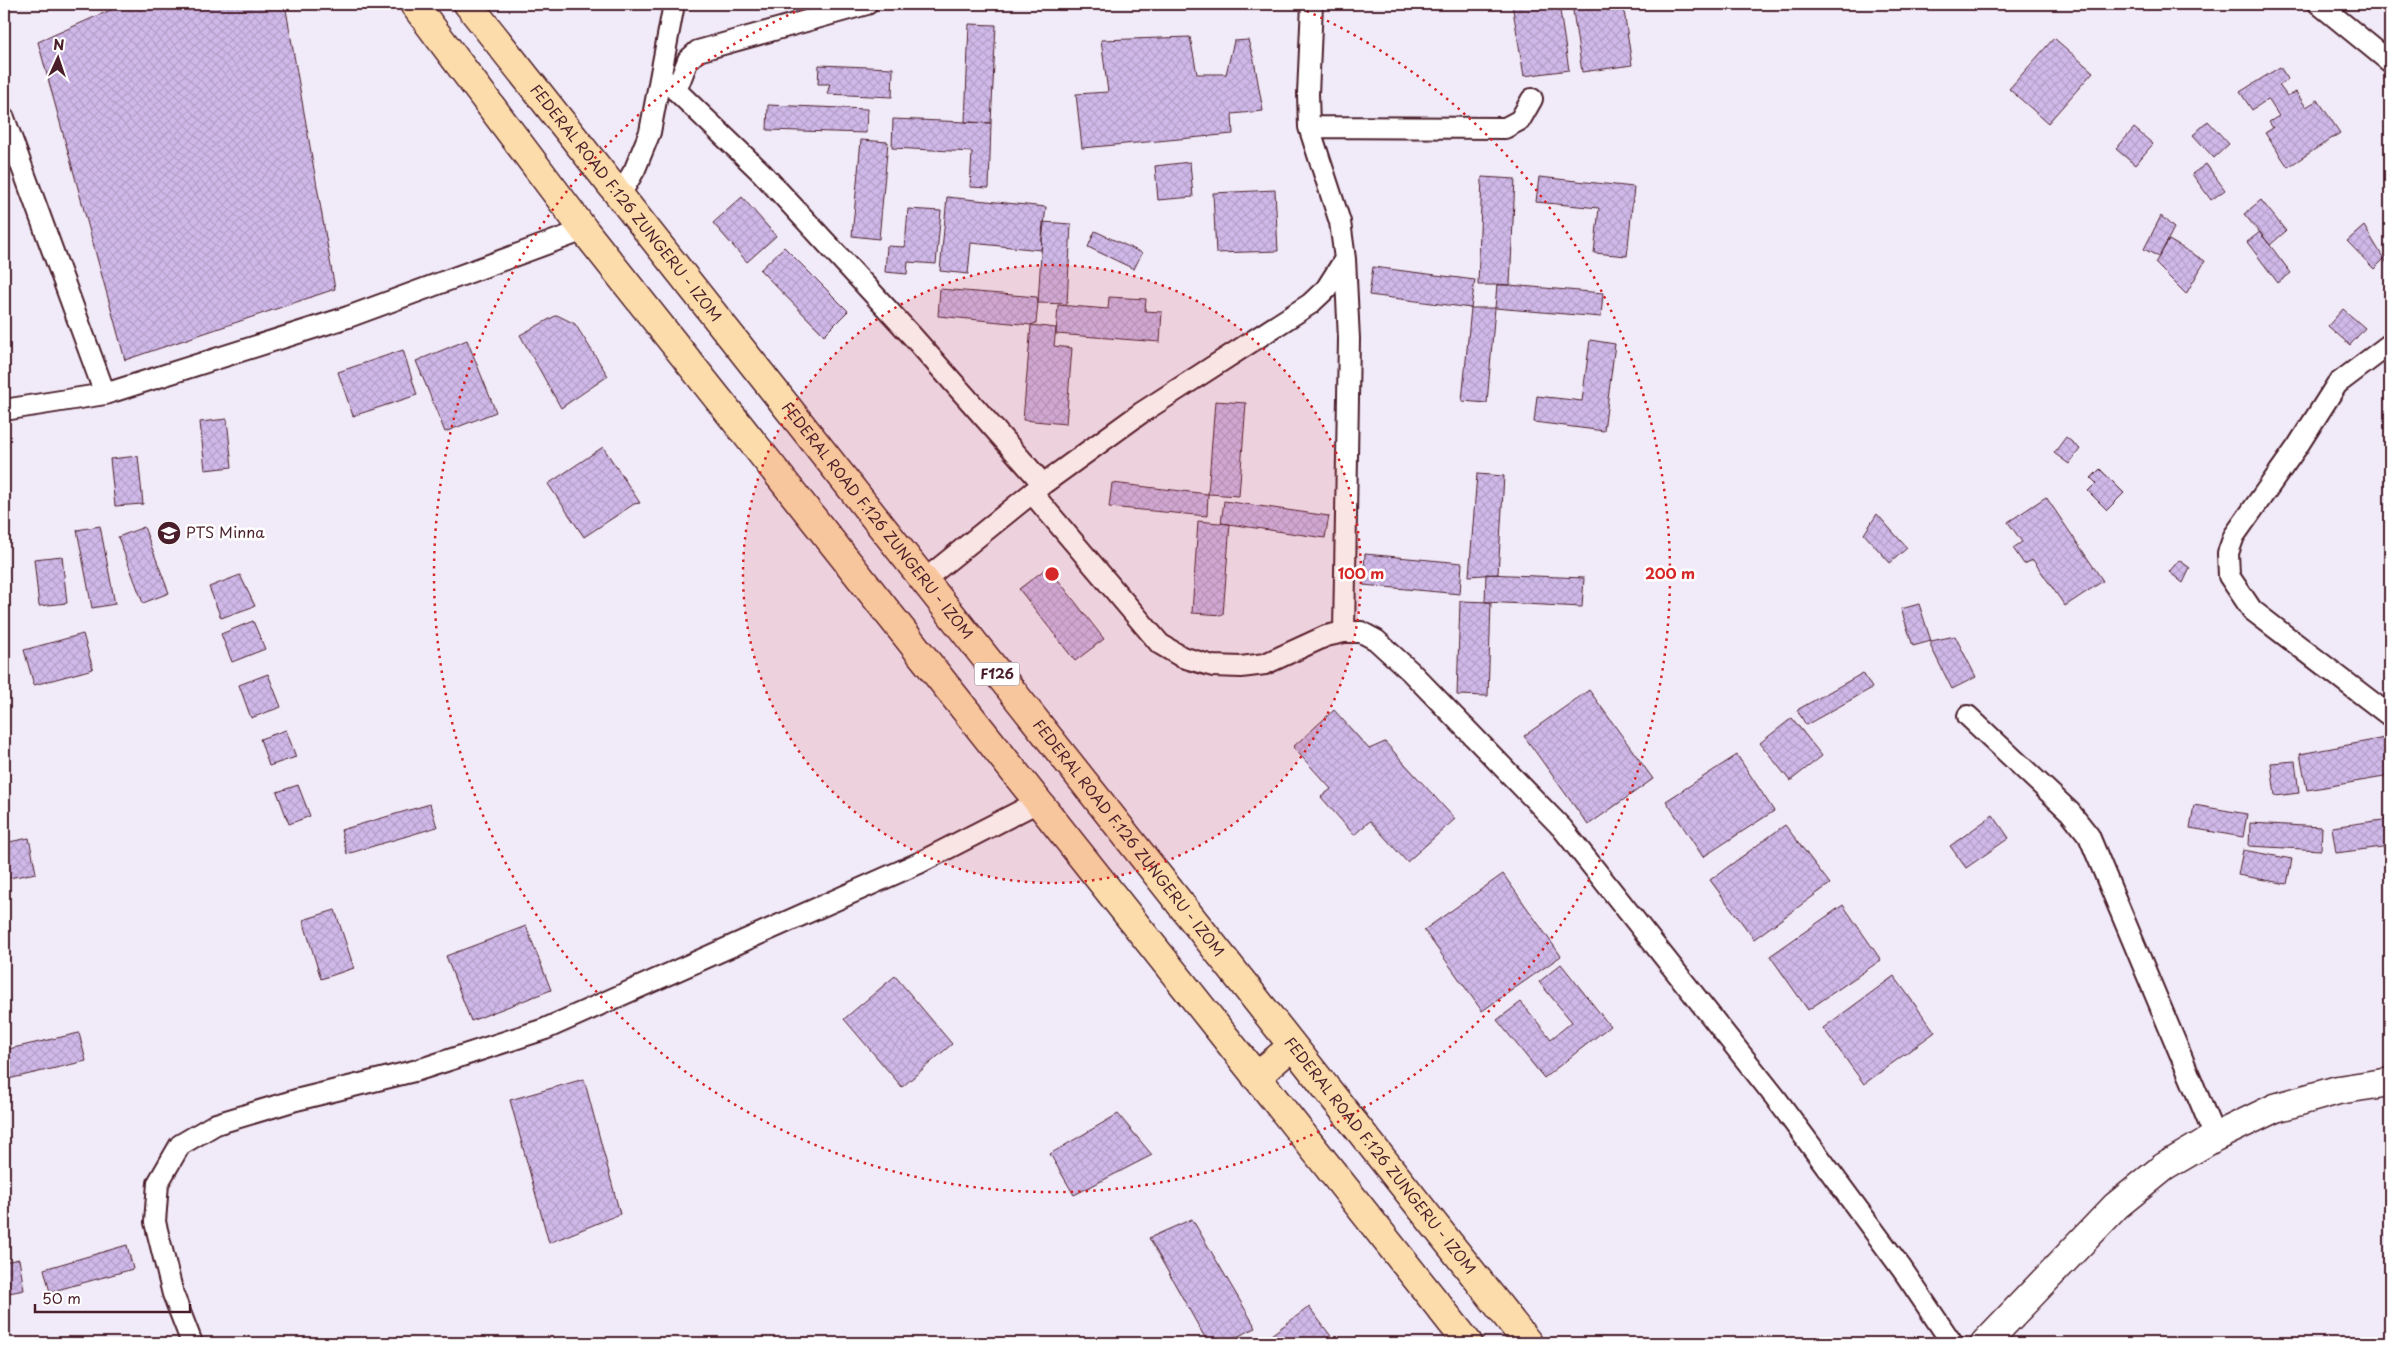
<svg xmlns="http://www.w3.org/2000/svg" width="2394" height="1347" font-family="'Playpen Sans',sans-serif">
<defs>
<pattern id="building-cross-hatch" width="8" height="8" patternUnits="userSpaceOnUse" patternTransform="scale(1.25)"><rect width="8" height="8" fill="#d0b9e9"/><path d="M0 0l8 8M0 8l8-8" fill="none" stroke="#b49fc8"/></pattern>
</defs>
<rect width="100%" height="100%" fill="#f1eaf8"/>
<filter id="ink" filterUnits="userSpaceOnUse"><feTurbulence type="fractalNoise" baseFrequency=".02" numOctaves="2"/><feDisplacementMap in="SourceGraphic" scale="10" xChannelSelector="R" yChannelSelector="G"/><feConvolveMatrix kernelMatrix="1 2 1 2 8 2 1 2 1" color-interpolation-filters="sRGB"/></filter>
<g filter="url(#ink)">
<path fill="url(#building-cross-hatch)" stroke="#4a1f2b" d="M124,4H285L335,289L125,360L38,42Z
M1512,4H1559L1569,70L1524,76Z
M1572,4H1623L1632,65L1582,72Z
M969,24L996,25L991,123L965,122Z
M1190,37L1197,74H1226L1234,41L1248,40L1254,60L1263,111L1232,114L1233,134L1082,148L1076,94L1108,92L1101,40Z
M2054,38L2093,72L2048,123L2009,89Z
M819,65L893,68L892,97L827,94L830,84H818Z
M2280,67L2288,79L2279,85L2287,96L2296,92L2306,107L2318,100L2340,133L2288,167L2265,133L2273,128L2269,122L2279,116L2268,99L2252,110L2240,92Z
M768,105L867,109L866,133L767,130Z
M893,119L991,123L989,188L970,187L972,152L892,148Z
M2208,121L2229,144L2214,158L2193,135Z
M2134,128L2153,144L2135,165L2116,149Z
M861,140L888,142L879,239L852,236Z
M1190,162L1193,197L1158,200L1155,166Z
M2206,164L2225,190L2211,200L2192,174Z
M1482,177L1515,179L1510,285H1478Z
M1539,177L1634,187L1627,256L1594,253L1599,208L1536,202Z
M1275,190L1278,251L1216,253L1213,193Z
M742,197L776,236L747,262L713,223Z
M947,197L1046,207L1041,250L971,243L968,274L940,271Z
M2261,200L2286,231L2270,245L2244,214Z
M908,209L941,211L936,264L908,262L907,274L885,272L887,246L905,247Z
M2161,216L2174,228L2159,257L2144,249Z
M1043,222L1071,224L1067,304L1038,303Z
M2364,226L2384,259L2374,269L2347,241Z
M1095,231L1142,253L1134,269L1088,247Z
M2260,232L2291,273L2278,283L2247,242Z
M2169,240L2205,261L2186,294L2155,263Z
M784,247L848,311L824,335L760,270Z
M2390,254V267L2384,259Z
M1373,267L1475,280L1471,308L1369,295Z
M1497,284L1603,293L1601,317L1495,308Z
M940,289L1037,297L1038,303L1036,323L1031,325L938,316Z
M1109,297L1146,299L1145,311L1162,312L1160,342L1056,334L1058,305L1108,309Z
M1471,308H1495L1487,403L1462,401Z
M2343,309L2365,328L2350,345L2328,326Z
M557,315L575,324L608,376L561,408L520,335Z
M1031,325L1056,328L1054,346L1072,348L1066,424L1023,420Z
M467,340L496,412L445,432L416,361Z
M1590,340L1615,344L1604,431L1534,422L1537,396L1582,401Z
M403,350L417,395L353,416L338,372Z
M1215,401L1246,403L1239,496L1208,494Z
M227,419L232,467L205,470L200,422Z
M2066,437L2080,449L2069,464L2054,453Z
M603,447L640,503L634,504L584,537L548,484Z
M138,456L143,504L115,506L110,459Z
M2100,469L2124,493L2107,510L2088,491L2096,483L2091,478Z
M1477,474L1504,476L1498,574L1469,576Z
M1112,483L1208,494L1207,516L1109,507Z
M2046,497L2103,581L2065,606L2033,560L2024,564L2013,548L2022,542L2008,522Z
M1224,501L1329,516L1325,538L1221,523Z
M1877,514L1907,548L1890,563L1864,534Z
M1198,521L1230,524L1223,615L1192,613Z
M100,526L115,604L92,608L77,530Z
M144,527L169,593L143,603L118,537Z
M1365,554L1462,563L1460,594L1363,585Z
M62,556L67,603L39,606L34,559Z
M2179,560L2190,568L2183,583L2169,572Z
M1048,567L1104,639L1075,661L1019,589Z
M1486,574L1584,578L1582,607L1485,602Z
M240,575L255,606L221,618L209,587Z
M1460,601L1491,602L1488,696L1457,695Z
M1919,604L1931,641L1913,646L1901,609Z
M253,621L265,649L232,662L221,634Z
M83,634L93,669L34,685L24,650Z
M1955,636L1976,677L1952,689L1931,647V641Z
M1863,673L1872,688L1806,725L1797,710Z
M268,674L281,707L251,718L239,685Z
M1589,690L1653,779L1588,825L1524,736Z
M1334,710L1369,749L1385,742L1455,819L1407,862L1370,821L1354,835L1321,797L1331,789L1293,747Z
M1792,718L1822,756L1790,781L1760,743Z
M286,730L296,757L269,766L260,739Z
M2390,737V776L2307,790L2300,754Z
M1737,755L1774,811L1703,857L1666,801Z
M2295,761L2299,793L2275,796L2271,763Z
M298,785L310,816L289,824L277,792Z
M430,804L437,827L347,854L341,830Z
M2194,805L2247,814L2243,837L2190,828Z
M1993,815L2009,838L1966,868L1950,846Z
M2390,819V846L2336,853L2332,827Z
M2250,823L2322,827L2321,850L2249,846Z
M1785,825L1830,884L1754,939L1710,880Z
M29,838L36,873L4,879V843Z
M2243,850L2292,859L2287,884L2238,875Z
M1503,874L1561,956L1482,1011L1424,930Z
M1843,905L1881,960L1808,1010L1770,956Z
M335,910L354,968L321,979L303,920Z
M526,926L551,990L471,1021L446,956Z
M1561,964L1610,1026L1544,1078L1497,1020L1521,1002L1551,1039L1572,1022L1539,982Z
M895,976L952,1044L902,1087L844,1019Z
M1894,976L1935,1032L1864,1084L1823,1028Z
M79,1033L86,1061L4,1080V1050Z
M584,1079L620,1214L549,1243L510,1100Z
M1118,1114L1152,1155L1074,1195L1050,1154Z
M1192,1219L1256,1328L1223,1343H1208L1149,1238Z
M127,1245L133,1269L50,1292L44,1269Z
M19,1259L24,1290L4,1294V1262Z
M1309,1307L1333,1339L1328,1343H1271L1267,1338Z"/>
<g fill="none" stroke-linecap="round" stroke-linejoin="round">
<g stroke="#4a1f2b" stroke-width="24">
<path id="street" d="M2319,4L2390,62
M661,76L761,172L913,337L1043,484
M676,91L688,60L698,51L867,4
M4,118L105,394
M1309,127L1505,128L1520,120L1532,99
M620,195L635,169L650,132L674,4
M2390,344L2337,384L2297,447L2234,536L2228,553L2229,576L2252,610L2390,716
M4,410L105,394L348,317L584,230
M1032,493L1160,644L1182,657L1213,666L1241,667L1265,664L1326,636L1344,632H1361L1376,640L1410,671L1562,828L1775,1097L1902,1269L1952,1343
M923,581L1043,484L1141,413L1310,304L1326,289L1345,259L1340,222L1309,127L1308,94L1312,4
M1344,632L1349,339L1345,259
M1968,716L2070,812L2089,836L2215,1137
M192,1343L173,1294L155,1222L158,1183L180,1145L216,1124L296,1100L418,1070L545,1029L919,863L1038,802"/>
</g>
<g stroke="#4a1f2b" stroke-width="31">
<path id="secondary" d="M1985,1343L2116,1206L2164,1167L2215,1137L2275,1108L2338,1090L2390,1082"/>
</g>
<g stroke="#4a1f2b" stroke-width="31">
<g id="primary">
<path d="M414,4L584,230L1468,1343"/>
<path id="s1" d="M468,4L1528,1343"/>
<path d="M1256,1077L1292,1046"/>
</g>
</g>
<use href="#street" stroke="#fff" stroke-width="20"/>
<use href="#secondary" stroke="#fff" stroke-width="28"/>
<use href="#primary" stroke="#fddcac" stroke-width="28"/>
</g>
</g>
<circle cx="1052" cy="574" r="309" fill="#d62828" fill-opacity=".12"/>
<g fill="none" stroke="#d62828" stroke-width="2.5" stroke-dasharray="2.5 5">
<circle cx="1052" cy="574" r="309"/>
<path d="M1293 5A618 618 0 1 1 811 5"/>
</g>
<defs>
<g id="university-disc" transform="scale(1.25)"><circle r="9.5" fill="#4a1f2b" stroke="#fff"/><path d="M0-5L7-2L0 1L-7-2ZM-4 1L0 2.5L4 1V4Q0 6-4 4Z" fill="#fff"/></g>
</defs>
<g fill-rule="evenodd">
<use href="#university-disc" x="169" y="533"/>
</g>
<g text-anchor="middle" stroke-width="5" stroke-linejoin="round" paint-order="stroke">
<rect fill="#fff" stroke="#80626b" stroke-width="1" x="974.5" y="662.5" width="45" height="23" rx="4"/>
<g font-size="14" font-weight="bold" fill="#4a1f2b">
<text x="997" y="679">F126</text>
</g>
<g font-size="15" fill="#4a1f2b" stroke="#fff">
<text dy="5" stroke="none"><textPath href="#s1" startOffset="254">FEDERAL ROAD F.126 ZUNGERU - IZOM</textPath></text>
<text dy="5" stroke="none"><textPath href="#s1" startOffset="659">FEDERAL ROAD F.126 ZUNGERU - IZOM</textPath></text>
<text dy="5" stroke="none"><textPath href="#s1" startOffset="1064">FEDERAL ROAD F.126 ZUNGERU - IZOM</textPath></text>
<text dy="5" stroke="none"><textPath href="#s1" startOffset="1469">FEDERAL ROAD F.126 ZUNGERU - IZOM</textPath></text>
</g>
<g font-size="15" fill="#4a1f2b" stroke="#fff" text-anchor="start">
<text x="186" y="538">PTS Minna</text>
</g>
</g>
<circle cx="1052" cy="574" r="8" fill="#d62828" stroke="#fff" stroke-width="2.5"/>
<g font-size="15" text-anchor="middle" font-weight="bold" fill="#d62828" stroke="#fff" stroke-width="5" stroke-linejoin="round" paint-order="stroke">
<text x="1361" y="579">100 m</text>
<text x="1670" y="579">200 m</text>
</g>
<rect width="2394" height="1347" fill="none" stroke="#fff" stroke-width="20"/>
<rect x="10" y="10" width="2374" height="1327" fill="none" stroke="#4a1f2b" stroke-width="2" filter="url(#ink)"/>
<g transform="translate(58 58) rotate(3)" stroke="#ffffff" stroke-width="4" paint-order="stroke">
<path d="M0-4L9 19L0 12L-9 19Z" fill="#4a1f2b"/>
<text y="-8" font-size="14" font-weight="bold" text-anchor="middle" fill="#4a1f2b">N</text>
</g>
<path d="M35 1304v8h155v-8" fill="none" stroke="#4a1f2b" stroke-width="2.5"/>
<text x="42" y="1304" font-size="15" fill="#4a1f2b" stroke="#ffffff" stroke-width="4" paint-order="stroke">50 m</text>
</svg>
